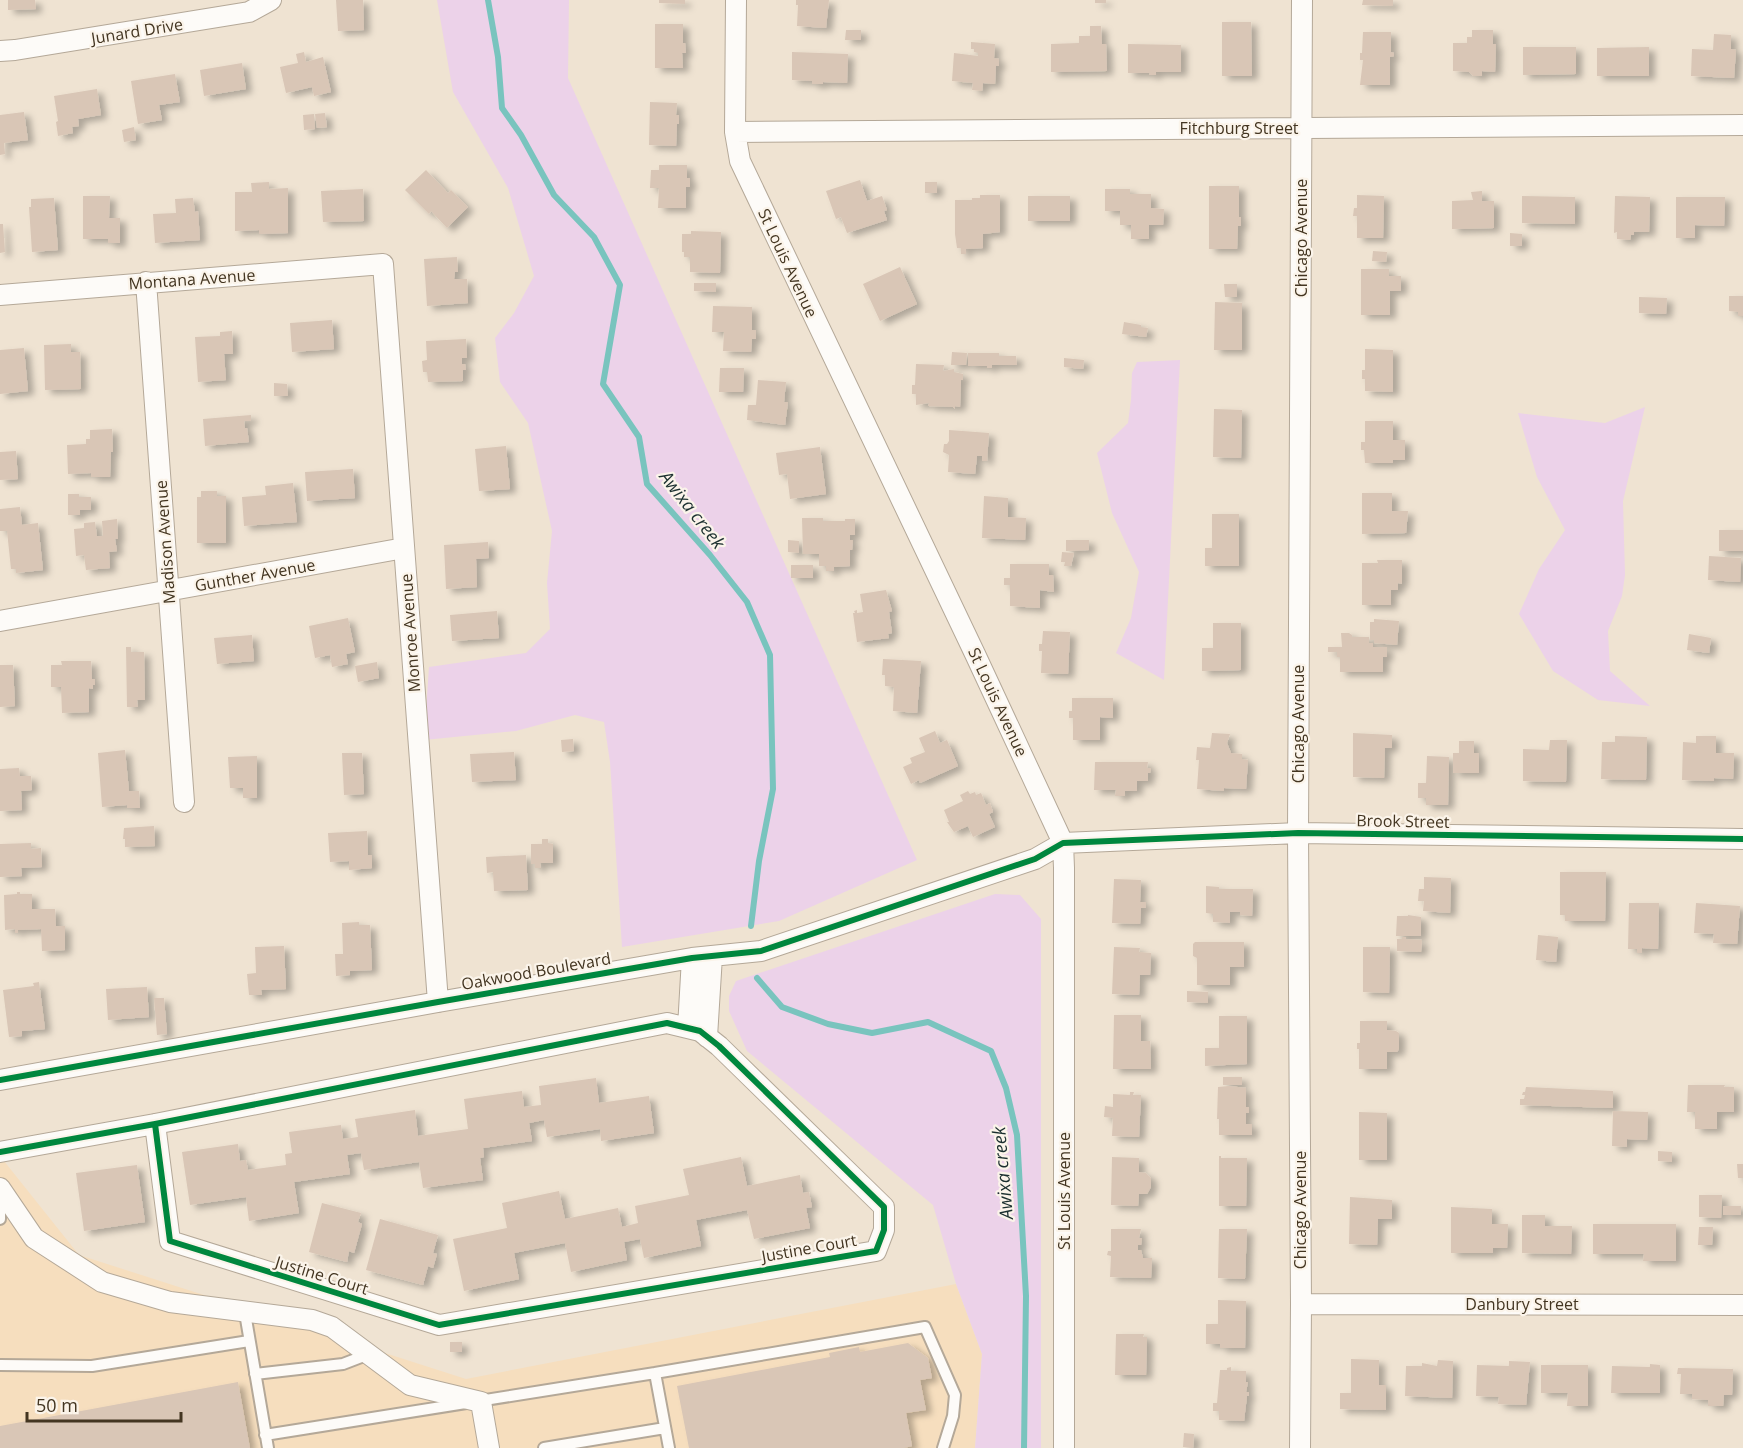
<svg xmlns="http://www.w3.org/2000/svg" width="1743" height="1448" font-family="'Open Sans',sans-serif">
<defs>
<filter id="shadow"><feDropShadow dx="6" dy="4" stdDeviation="3" flood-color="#0004"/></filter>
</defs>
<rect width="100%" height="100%" fill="#efe3d2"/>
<path fill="#f6debe" d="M0,1156L79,1255L466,1379L956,1284L982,1354L975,1448H0Z"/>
<path fill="#ecd2e9" d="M437,0H569L568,78L917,860L779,921L622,947L610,762L604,722L575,715L516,731L424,740L429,667L526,653L550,629L547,583L552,531L528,423L500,382L495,338L514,313L534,276L508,188L453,92Z
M1180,360L1164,680L1116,653L1131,618L1139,572L1112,513L1097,453L1128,423L1131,400L1132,373L1137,362Z
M1645,407L1623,501L1625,575L1622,596L1608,631L1610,671L1650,706L1598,700L1553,671L1519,614L1539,569L1565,530L1537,477L1518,413L1605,423Z
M995,894L1020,895L1041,919V1448H975L982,1354L956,1284L933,1205L747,1051L729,1011V996L736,981Z"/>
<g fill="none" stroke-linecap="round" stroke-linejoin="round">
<path stroke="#79c4be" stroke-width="6" d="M488,0L498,57L502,108L521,135L554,195L594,237L620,285L603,384L639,437L647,484L710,555L747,602L770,655L773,789L759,861L751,926
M757,978L782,1007L828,1024L872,1033L928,1022L991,1051L1006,1088L1017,1135L1026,1296L1024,1448"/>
</g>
<path fill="#d9c6b6" filter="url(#shadow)" d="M8,0H35L36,9L8,10Z
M336,0H363L364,30L338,31Z
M659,0H685V4L659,3Z
M796,0H829L826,28L797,26L798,5H796Z
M1095,0H1106V3H1095Z
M1363,0H1393V6L1362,5Z
M1222,22H1251L1252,76H1222Z
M655,24H683V43H685L686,53H682L683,68H655Z
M1090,26H1101L1102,44H1106L1107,71L1051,72V44L1079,43V36H1090Z
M846,30H861V40H845Z
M1472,30H1493V44H1496L1495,72L1482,71V76H1473L1469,72L1453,71V43H1467V37H1472Z
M1363,32H1391V52L1394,53V56L1390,57V85H1360L1363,60H1360V53H1362Z
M1714,34L1731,35V49L1736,50L1734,78L1691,76L1692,49L1713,50Z
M971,42L995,44L994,58L999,59V66H996L995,84L983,83L982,91L972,90L973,83L952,81L954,53L978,56V53L974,52V49H971Z
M1128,44L1181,45V72H1156V75H1149L1150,73H1128Z
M1523,47H1576V74L1523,75Z
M1649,47V76H1597V48Z
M304,52L306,62L323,57L331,92L314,96L312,87L286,93L280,67L298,63L296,54Z
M792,52L848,54L847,83L823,82V84H812V81L792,80Z
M242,63L246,89L204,96L200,70Z
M175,74L180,102L159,105L162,120L138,124L131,81Z
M97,89L101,115L78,119L79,126L72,127L73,133L58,136L56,122L58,121L54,96Z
M650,102L677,103L676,115H679V124H677L676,146L649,145Z
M24,112L28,140L4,143L5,154L0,155V115Z
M325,113L327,127L317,128L315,114Z
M314,114L315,129L304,130L303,115Z
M134,127L136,140L124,142L122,130Z
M659,165H687V178H690V187H686V208H658L659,188H650L651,170H659Z
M426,170L448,193L451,190L468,207L447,228L431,211L429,214L405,190Z
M860,180L867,201L882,196L887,210L884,211L887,220L847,233L841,217L836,219L826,191Z
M269,182V189L288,188V233L259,234V230L235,231V192H252L251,183Z
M925,182H937V193H925Z
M1209,186H1239V217H1241V226H1238L1237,249H1209Z
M363,189L364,221L323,222L321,191Z
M1105,189H1130V194H1151V208L1164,209L1163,225H1149V239H1131V225H1120V211H1105Z
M1482,191V201H1494V228L1452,229V201L1473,200L1471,192Z
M980,195H1000V232L983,234V248L966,249V254H961V248H957L955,234V200H972V198H980Z
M1357,195L1384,196L1383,238H1357V216H1353L1354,208H1357Z
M83,196H110L109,218H120V243H108V239H83Z
M1028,196H1070V221H1028Z
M1522,196L1575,197V224L1522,223Z
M1615,196L1650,197L1649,232H1634V235H1631L1630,240L1617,239V232L1614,233Z
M1676,197H1725L1724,226L1695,225V238H1676Z
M54,198L58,250L32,252L29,207H31V199Z
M193,198L195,212L198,211L200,240L155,243L153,214L176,213L175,199Z
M0,224H3L5,252L0,253Z
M691,231L721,232L720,273L690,272V257H684V252H682V234H691Z
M1510,233L1522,234V246H1510Z
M1373,251L1387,252L1386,262L1372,261Z
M457,257L458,272H455L454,279H467L468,303L427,306L424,259Z
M900,267L917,304L880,321L863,284Z
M1361,269H1389V276H1401V291H1390V315H1361Z
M694,283H716V292L694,291Z
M1224,284H1237V297H1225Z
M1729,296H1743V316H1738V312L1729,311Z
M1639,297L1667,298L1666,314L1639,313Z
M1215,302L1242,303V350H1214Z
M713,306L752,307V330H756V339H752L751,352L723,351L724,332H712Z
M332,320L334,349L292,352L290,323Z
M1124,322L1141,325V327L1148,328L1146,337L1122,334Z
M232,331L233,354H224L226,380L198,382L195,337L220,336V332Z
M466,339L467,358H462V364H465L466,370H463V381L428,382L427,372H423L422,361L427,360L426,341Z
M71,344V352H80L81,389L45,390L44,345Z
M24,348L28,391L0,394V350Z
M1365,349L1393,350V392L1365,391V379H1362V370H1365Z
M952,352L967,353L966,365H951Z
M968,353H999V356H1016L1017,365H992V368H987V366H968Z
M1064,358L1084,360L1083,369L1064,367Z
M916,364L944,365L943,371L954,369V372L963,374V380H961L960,407L955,406V409L953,407L928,406L929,403L916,405V394H912V385H915Z
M720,368H744L743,392H719Z
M758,380L786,382L784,402H788L785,425L747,420L748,405H756Z
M274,383L287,384L288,396H274Z
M1214,409L1242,410L1241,458L1213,457Z
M251,415V421H244L245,428H247L249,442L205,446L203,419Z
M1365,421H1393V440H1405V460H1393V463H1365L1364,450H1361V442H1365Z
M112,429L113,452H111L110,477H91V473L68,474L67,445L86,444V439H90V430Z
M949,430L989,433L987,461H982V456H977L975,474L948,472L949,455L943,452L944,444H947L949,441Z
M506,446L510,489L479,491L475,449Z
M820,447L826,494L790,499L787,474L779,475L776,453Z
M16,451L18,479L0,480V452Z
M353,469L355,498L307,501L305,472Z
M293,483L297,522L244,526L242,497L266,495L265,486Z
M201,491H217V496H226V543H197V497H201Z
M1362,493H1392V511H1408L1406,533L1362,534Z
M68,494H79V497H91V510H80V515H68Z
M984,496L1008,498V517L1026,518L1025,540L982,538Z
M20,507L22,525L38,523L43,570L16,573V569H11L7,531H0V509Z
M1212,514H1239V566H1205V548H1212Z
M802,518H823V521H845V519H855V535H850V540H853L852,550H850V566L834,567V571H826V566H819V554H803Z
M117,519L118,539H115L117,551L109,552L110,568L86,570L84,555L76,556L74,529L84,528V523L95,522L97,536H103L102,521Z
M1719,530H1743V551H1719Z
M788,540L799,541V553L788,552Z
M1066,540H1089V550L1066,551Z
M488,542L489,558L476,559L477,587L446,589L444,545Z
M1062,552L1074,553L1071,566H1064L1065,562H1061Z
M1709,556L1741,558L1740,582L1708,580Z
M1377,560H1402V584L1398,583V590H1391V605H1362V563H1378Z
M1010,564H1049V575H1053L1054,592L1040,590V608L1010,606V585H1004V578H1010Z
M791,565H813V578H791Z
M886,590L892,611L889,612L892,633L888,634L889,638L857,642L853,613H855L854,611L857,610V613L863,612L860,594Z
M497,611L499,638L452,641L450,615Z
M348,618L355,652L346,654L348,664L332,667L330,655L315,658L309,626Z
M1374,619L1399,621L1397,645L1374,643V640H1370V622H1374Z
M1213,623H1241V670L1202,671V648H1213Z
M1043,631L1070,632L1068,674L1041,673L1042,651H1039V644H1042Z
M1341,633H1349L1352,635V637H1369V643H1373V647H1387V657H1383V672H1340V657H1337V652H1328V647H1342Z
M1689,634L1711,638L1709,653L1687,650Z
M252,635L254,661L217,664L214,638Z
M126,647H131V652H144L145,700H137L138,707H127Z
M883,659L921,661L917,713L893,711L894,687L885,686V675H882Z
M61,661H91L92,679H95V685H93V689L89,688V712L62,713L61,687H51V665H62Z
M377,662L379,678L358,682L355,666Z
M0,665H13L15,706L0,707Z
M1072,698H1113V718L1100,717V740H1073V718H1069V711H1072Z
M935,731L940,743L947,740L958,766L920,783L919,780L911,784L903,767L912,763L910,758L925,752L919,738Z
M1212,733L1230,734L1227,743L1231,753L1242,754V759L1248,760L1246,789L1224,788V791L1197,789L1199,760H1196L1197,747L1210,748Z
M1353,733L1392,735V748H1385L1384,778L1353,777Z
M1615,736L1647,737L1646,780L1601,779L1602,742H1615Z
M1696,736H1716V753H1734L1733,779L1714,778V781L1682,780L1683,742L1696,743Z
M573,739L574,751L562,752L561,740Z
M1550,740H1567L1566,782L1523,781V749L1549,750Z
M1459,741H1474V753H1479V773H1453V753H1459Z
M125,750L129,791H139L140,808H127V805L102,807L98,753Z
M514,752L516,780L472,782L470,754Z
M342,753H362L364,794L344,795Z
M257,756V798H243V788H230L228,757Z
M1427,756L1449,757L1448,805H1426V798H1418V783H1426Z
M1095,762H1148L1147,768H1151L1150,773H1148V781H1137V791H1125V796H1115L1116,790H1094Z
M19,768L20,776H31L32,790L21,791L22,810L0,811V769Z
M968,791L970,794L975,792L976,795L981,793L986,805L990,803L993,812L989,814L995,827L973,837L968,826L954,832L947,822H949L944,810L963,801L960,795Z
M154,826L155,846L125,847V839H123L124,828Z
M367,831L368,855H372V868L349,870V861L330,862L328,833Z
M542,839H548V843L553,844V863H540L541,868H535V864H531V844H542Z
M31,843V849L41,848L42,867L21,868L22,876L0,877V844Z
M526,855L528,890L494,891L493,872L487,873L486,857Z
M1560,872H1606L1605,921H1565V915H1560Z
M1424,877L1451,878L1450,913L1423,911L1424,901H1418L1419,889H1424Z
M1114,879L1141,880L1140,902H1146V908H1141L1140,924L1112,923Z
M1206,886L1219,887V889H1253L1252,916L1240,915V912H1230V923L1213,922V914L1206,913Z
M17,892H20V894H32V909H55L56,926H65V950L42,951L41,929L18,930V933H15V929L5,930L4,895L17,894Z
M1629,903H1659L1658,949L1642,948V953H1637V949H1628Z
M1696,903L1740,906L1737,944L1713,943L1714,934L1694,933Z
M1408,915L1421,917V936H1396L1397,916H1408Z
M359,922V925H370L372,970L350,971V975L336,976L335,954H343L342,923Z
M1538,935L1558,937L1556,962L1536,960Z
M1402,937H1406V939L1422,940L1421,952L1397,951V939H1402Z
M1195,942H1244V967H1230V985H1197V958L1193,956V944Z
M284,946L286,989L261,990L262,995H249L247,974L256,973L255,947Z
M1114,947L1140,948L1139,952L1151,953L1150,975H1140L1139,995L1112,994Z
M1363,947H1390L1389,993L1363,992Z
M39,982L45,1029L22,1031V1036L9,1037L3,990L34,986L33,983Z
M147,987L149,1017L108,1020L106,989Z
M1187,991L1208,992V1003L1187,1002Z
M154,998H164L167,1034L157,1035Z
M1114,1015H1141V1041H1150L1151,1069H1113Z
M1219,1016H1247V1064L1205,1066V1048H1219Z
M1360,1021H1387V1030L1396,1031L1399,1033V1049L1397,1052H1387V1069H1359V1049H1357V1043H1360Z
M1223,1077H1242V1085H1223Z
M596,1078L599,1103L649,1096L654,1133L601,1141L600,1129L547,1137L544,1120L529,1123L532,1141L483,1148L484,1157L480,1158L483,1180L423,1188L419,1162L364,1170L361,1153L347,1155L350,1174L294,1182L299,1213L249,1221L246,1197L190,1205L182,1152L238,1144L240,1161L246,1160L248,1170L286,1165L285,1154L292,1153L289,1132L341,1125L343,1139L358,1137L355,1119L415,1110L418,1136L468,1129L464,1099L522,1091L524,1107L541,1105L539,1086Z
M1688,1085H1725L1724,1087H1734V1112H1717V1129H1695V1112H1687Z
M1229,1086L1246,1088V1107H1249V1113H1246V1124H1252V1135H1219V1119H1217L1218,1087Z
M1526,1087L1613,1091V1108L1520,1105V1099H1524L1525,1095H1522L1523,1092H1525Z
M1130,1092H1134L1133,1095H1141L1139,1137L1112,1136L1113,1118L1104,1117L1105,1106L1113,1107V1094L1130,1095Z
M1613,1111L1648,1112L1647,1140L1627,1139V1147L1612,1146Z
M1359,1112L1387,1113V1160H1359Z
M1658,1151L1672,1152V1162L1658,1161Z
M1219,1156H1221V1158H1247L1246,1206H1219Z
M741,1157L747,1186L800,1175L803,1193L809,1192L812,1207L806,1208L810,1228L754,1239L747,1210L696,1220L701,1246L644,1258L640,1239L624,1242L627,1260L571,1272L565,1243L514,1253L519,1279L464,1291L453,1239L507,1228L502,1203L559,1191L565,1219L618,1208L622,1227L638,1223L635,1206L689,1195L683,1169Z
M1112,1157L1139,1158V1172L1146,1173L1151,1178V1187L1147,1194H1139L1138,1206L1111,1205Z
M1737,1164H1743V1178H1738Z
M137,1165L145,1222L84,1231L76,1173Z
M1699,1195H1722L1721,1218L1699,1217Z
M1350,1197L1392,1200V1219H1378L1377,1245L1349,1244Z
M322,1203L361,1213L358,1222L362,1224L354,1253L349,1251L347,1262L309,1252Z
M1723,1206H1741V1215H1723Z
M1451,1207L1492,1209V1224H1508L1507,1248H1493V1253H1451Z
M1522,1215H1545V1226H1572L1571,1254L1522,1253Z
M380,1219L438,1235L433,1253L437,1254L433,1268L428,1266L423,1285L366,1270Z
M1593,1224H1676V1261H1643L1644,1254H1593Z
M1699,1227H1713L1712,1245H1698Z
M1111,1229H1141L1139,1238H1142L1141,1245H1138V1250H1141L1143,1258H1152L1151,1278L1110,1277L1111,1256L1107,1255L1108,1251H1111Z
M1219,1229H1247L1245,1279L1218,1278Z
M1218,1300L1246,1301L1245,1348H1220V1344H1206V1324H1218Z
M1116,1334H1144L1143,1337H1147L1146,1375H1115Z
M450,1342H462V1352H450Z
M908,1343L928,1358L932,1378L920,1380L926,1410L906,1413L912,1446L904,1448H689L677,1386L830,1357L829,1353L859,1347L860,1352Z
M1351,1359L1379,1360V1385H1386V1410L1340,1409V1393H1351Z
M1438,1360L1453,1361L1452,1398L1405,1396L1406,1366H1422V1363L1437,1366Z
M1509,1361L1530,1362L1526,1405L1498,1404L1499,1397L1476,1396L1477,1365L1509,1366Z
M1650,1364L1660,1365V1393H1611L1612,1366L1650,1367Z
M1541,1365H1588V1406H1567L1568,1393H1541Z
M1231,1367V1371H1246V1382H1248L1246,1392H1249V1396H1247L1244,1421L1219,1420V1411H1213V1403H1217L1220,1370H1227V1368Z
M1678,1368L1733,1369L1732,1395H1724L1723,1406H1708V1400L1692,1399V1394H1680L1681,1374H1677Z
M238,1382L250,1448H0V1426Z
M1184,1433L1194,1434L1193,1448L1183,1447Z"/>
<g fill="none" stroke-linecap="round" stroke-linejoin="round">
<g stroke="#b4a898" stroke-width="14">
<path id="lane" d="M0,1219V1192
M245,1313L268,1448
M0,1365L92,1366L249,1341
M655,1373L925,1327L955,1395L953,1416L943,1448
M255,1374L343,1364L369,1354
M265,1435L655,1373L669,1448
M544,1448L665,1428"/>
</g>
<g stroke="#b4a898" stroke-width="22">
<path id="street" d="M736,0L735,132L740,161L975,654L1063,843L1064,868V1448
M0,51L15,50L249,12L271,0
M735,132L1743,125
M146,282L184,802
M0,295L383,264L438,1002
M0,621L404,548
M688,1028L692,958
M707,1037L712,956
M0,1080L438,1002L692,958L761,951L1035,859L1063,843L1298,833L1743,839
M0,1152L155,1124L667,1023L700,1031L719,1046L884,1207V1230L876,1251L439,1325L170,1241L155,1124
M0,1188L34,1238L102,1282L170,1302L312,1320L332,1327L410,1385L481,1402L489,1448
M1301,1304L1743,1305
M1300,1448L1301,1304L1298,833L1302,0"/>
</g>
<use href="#lane" stroke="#fdfbf8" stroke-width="10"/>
<use href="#street" stroke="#fdfbf8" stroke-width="20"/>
<g stroke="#fbf4ea" stroke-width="10">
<path id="cycleway" d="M0,1080L438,1002L692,958L761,951L1035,859L1063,843L1298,833L1743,839
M0,1152L155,1124L667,1023L700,1031L719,1046L884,1207V1230L876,1251L439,1325L170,1241L155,1124"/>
</g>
<use href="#cycleway" stroke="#00873e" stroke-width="6"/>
</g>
<g text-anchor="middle" stroke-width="4.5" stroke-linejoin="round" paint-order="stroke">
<g font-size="16" fill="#433521" stroke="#fbf4ea">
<text transform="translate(137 31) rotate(-9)" y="6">Junard Drive</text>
<text x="1239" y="134">Fitchburg Street</text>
<text transform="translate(1301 238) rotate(-90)" y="6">Chicago Avenue</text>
<text transform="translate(788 263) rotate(65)" y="6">St Louis Avenue</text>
<text transform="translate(192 279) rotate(-4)" y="6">Montana Avenue</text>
<text transform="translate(165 542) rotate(-94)" y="6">Madison Avenue</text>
<text transform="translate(255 575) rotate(-10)" y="6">Gunther Avenue</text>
<text transform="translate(410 633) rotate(-94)" y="6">Monroe Avenue</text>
<text transform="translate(998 702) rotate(65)" y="6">St Louis Avenue</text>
<text transform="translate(1298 724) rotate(-90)" y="6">Chicago Avenue</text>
<text transform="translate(1403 821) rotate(1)" y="6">Brook Street</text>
<text transform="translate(536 971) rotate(-10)" y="6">Oakwood Boulevard</text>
<text transform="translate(1064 1191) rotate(-90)" y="6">St Louis Avenue</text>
<text transform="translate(1300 1210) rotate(-90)" y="6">Chicago Avenue</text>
<text transform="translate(809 1248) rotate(-10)" y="6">Justine Court</text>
<text transform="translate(322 1275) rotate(17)" y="6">Justine Court</text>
<text x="1522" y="1310">Danbury Street</text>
</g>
<g font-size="18" font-style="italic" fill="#1b2f2f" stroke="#fbf4ea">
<text transform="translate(692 510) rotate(52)" y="6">Awixa creek</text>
<text transform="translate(1003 1173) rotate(-95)" y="6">Awixa creek</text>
</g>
</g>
<path d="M27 1412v9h154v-9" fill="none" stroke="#433521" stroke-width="3"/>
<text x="36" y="1412" font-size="18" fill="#433521" stroke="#fbf4ea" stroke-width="4.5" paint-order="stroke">50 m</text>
</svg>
